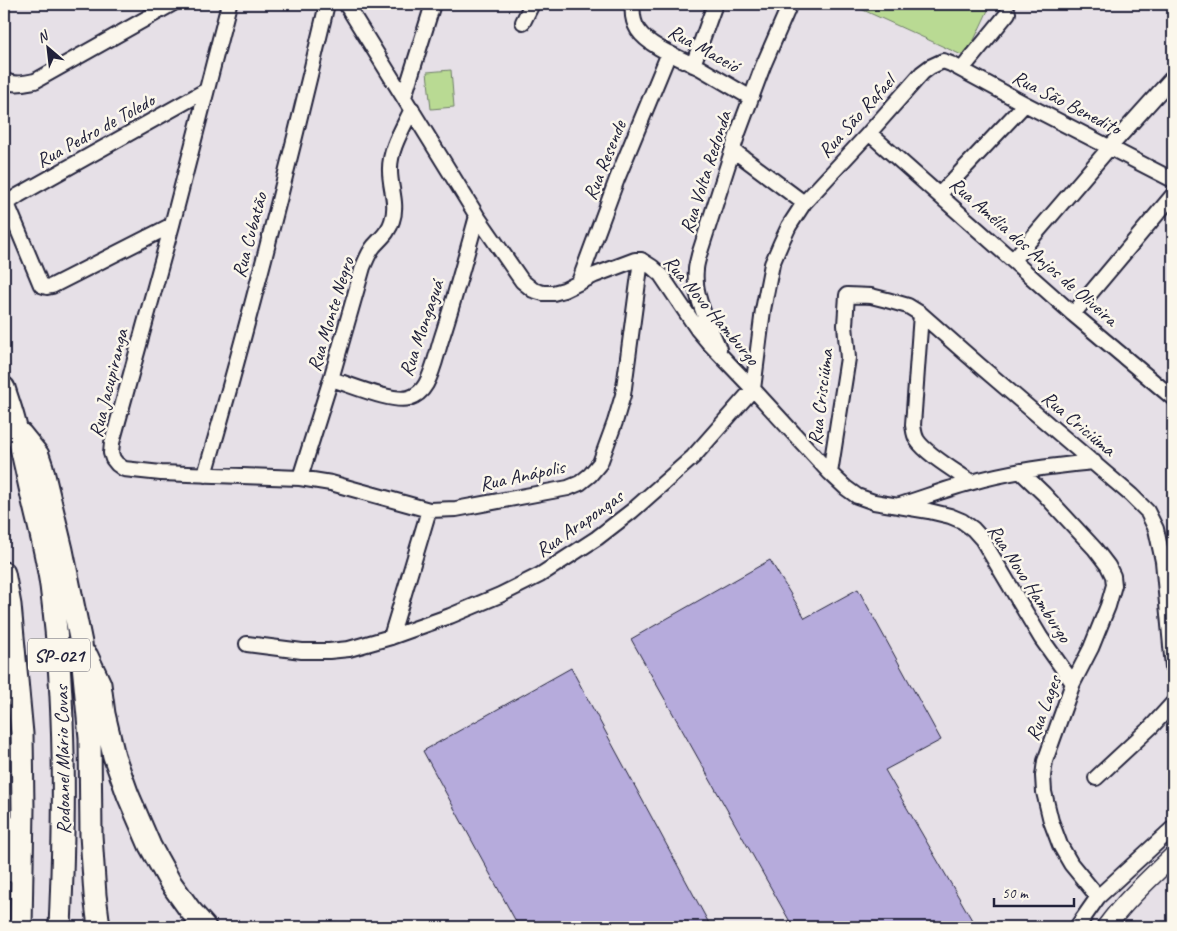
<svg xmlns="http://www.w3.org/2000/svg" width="1177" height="931" font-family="Caveat,sans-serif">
<rect width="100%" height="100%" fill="#e6e0e7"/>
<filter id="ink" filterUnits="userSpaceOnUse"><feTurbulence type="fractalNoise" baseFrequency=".02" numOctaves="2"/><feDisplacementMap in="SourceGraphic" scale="10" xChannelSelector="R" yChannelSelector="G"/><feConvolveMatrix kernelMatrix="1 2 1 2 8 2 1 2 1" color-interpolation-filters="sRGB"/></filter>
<g filter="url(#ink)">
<path fill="#b9da93" stroke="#6e7e67" d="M850,4H991L966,57Z
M451,70L454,107L431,109L427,72Z"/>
<path fill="#b6abdc" stroke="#22223b" d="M770,560L805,618L858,589L941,740L885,770L976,927H793L631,639Z
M571,668L711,927H519L423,751Z"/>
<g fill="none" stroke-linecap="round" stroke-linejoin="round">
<g stroke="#22223b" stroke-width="18">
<path id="minor" d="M229,4L172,225L112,443L111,453L113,459L117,464L124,469L161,473L300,478L331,483L429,510
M346,4L477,216L522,281L533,290L543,293H553L564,290L595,275L635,260H641L652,267L661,275L698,330L709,343L753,389L830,473L846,488L857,496L874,502L929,511L950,516L962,521L973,529L982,539L1041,638L1073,683
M633,4C632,12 633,22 638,30C649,47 682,59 700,68C717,78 734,88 751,98
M523,22L532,4
M693,65L715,4
M962,69L1008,13
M4,80C14,86 24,83 35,81L172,4
M404,97L433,4
M869,133L1073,314L1173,398
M733,150L804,203
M939,195L1025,104
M172,225L52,286L47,287L41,285L8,206L9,202L19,195L205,91
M1013,260L1110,147L1173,77
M579,282L617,179L669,53
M921,314L913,425C914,431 914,435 917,440C926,454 957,472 971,482
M1073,314L1173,195
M719,349C709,324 693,297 696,270C696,265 698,260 699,255L738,133L763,66L790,4
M331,379C349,384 392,403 409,398C416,396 422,391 426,384C434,370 437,352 442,337C455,297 466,256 477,216
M1020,471L1044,494L1095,549L1108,566L1113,576L1114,585L1108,606L1091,648L1073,683L1045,761L1043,776L1044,792L1051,821L1060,845L1071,864L1098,897
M830,473L848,358L845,325L847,295L871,296L887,300L908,306L921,314L979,365L1131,495L1147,511L1156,529L1163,561L1173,667
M205,475C250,319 290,161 327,4
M300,478L331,379L363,267C366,260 369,252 374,246C381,238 389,232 392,221C398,204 390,188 390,171C389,150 403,128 412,109
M900,505C923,498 946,489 969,483C1010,471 1052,466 1094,462
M391,637L429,510L456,509L568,488L580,483L590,475L600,463L615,422L623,395L641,260
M247,644L302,651H329L349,649L391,637L450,616L500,595L540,575L597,538L632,511L693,457L753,389L763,310L772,264L781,243L789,226L804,203L869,133L922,73L930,67L943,61L951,64L1025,104L1173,180
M1096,778L1152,726L1173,703
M1077,927L1098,897L1173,828"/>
</g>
<g stroke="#22223b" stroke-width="21">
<path id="major" d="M1106,927C1125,901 1150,878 1173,856"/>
</g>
<g stroke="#22223b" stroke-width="25">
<path id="highway" d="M4,388C8,401 13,414 16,428C23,453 28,480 34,505C41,535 49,564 52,594C66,705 65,816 60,927
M21,434L38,455L42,467L62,550L81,643L90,738L91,835L95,895L99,927
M4,573L10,605L22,734L23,808L21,927
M87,656L100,684L104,714L114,756L128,795L150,846L170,882L190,910L205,927
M4,824L10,854L11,871"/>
</g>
<use href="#minor" stroke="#fbf7ec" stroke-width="14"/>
<use href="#major" stroke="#fbf7ec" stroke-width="18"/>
<use href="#highway" stroke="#fbf7ec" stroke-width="21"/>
</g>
</g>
<g text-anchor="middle" stroke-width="5" stroke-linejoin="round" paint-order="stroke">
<rect fill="#fbf7ec" stroke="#636270" stroke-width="1" x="28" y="638.5" width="62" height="33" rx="4"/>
<g font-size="19" font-weight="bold" fill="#22223b">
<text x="59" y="662">SP-021</text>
</g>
<g font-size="20" fill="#22223b" stroke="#fbf7ec">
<text transform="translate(704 48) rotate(29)" y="7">Rua Maceió</text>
<text transform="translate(1067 102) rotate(27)" y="7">Rua São Benedito</text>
<text transform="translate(856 116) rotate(-48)" y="7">Rua São Rafael</text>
<text transform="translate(95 130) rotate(-29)" y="7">Rua Pedro de Toledo</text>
<text transform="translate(604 160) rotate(-68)" y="7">Rua Resende</text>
<text transform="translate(705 172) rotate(-72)" y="7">Rua Volta Redonda</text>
<text transform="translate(249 235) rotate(-75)" y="7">Rua Cubatão</text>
<text transform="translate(1034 251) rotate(41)" y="7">Rua Amélia dos Anjos de Oliveira</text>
<text transform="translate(712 310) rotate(50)" y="7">Rua Novo Hamburgo</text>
<text transform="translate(330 314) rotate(-73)" y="7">Rua Monte Negro</text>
<text transform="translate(421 328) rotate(-71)" y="7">Rua Mongaguá</text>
<text transform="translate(108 383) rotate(-76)" y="7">Rua Jacupiranga</text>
<text transform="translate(820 397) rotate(-83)" y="7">Rua Crisciúma</text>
<text transform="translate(1079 423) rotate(40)" y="7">Rua Criciúma</text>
<text transform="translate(522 475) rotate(-12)" y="7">Rua Anápolis</text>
<text transform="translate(579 523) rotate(-35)" y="7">Rua Arapongas</text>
<text transform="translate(1030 583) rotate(57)" y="7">Rua Novo Hamburgo</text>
<text transform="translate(1043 708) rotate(-69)" y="7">Rua Lages</text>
<text transform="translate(62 760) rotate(-91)" y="7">Rodoanel Mário Covas</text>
</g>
</g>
<rect width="1177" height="931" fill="none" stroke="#fbf7ec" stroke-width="20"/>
<rect x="10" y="10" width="1157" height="911" fill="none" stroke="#22223b" stroke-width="2" filter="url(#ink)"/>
<g transform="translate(48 48) rotate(332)" stroke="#fbf7ec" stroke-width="4" paint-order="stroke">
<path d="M0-4L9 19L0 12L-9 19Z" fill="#22223b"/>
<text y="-8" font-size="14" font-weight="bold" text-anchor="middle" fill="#22223b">N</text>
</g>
<path d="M994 898v8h80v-8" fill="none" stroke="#22223b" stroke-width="2.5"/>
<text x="1002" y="898" font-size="15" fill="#22223b" stroke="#fbf7ec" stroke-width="4" paint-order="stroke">50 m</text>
</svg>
